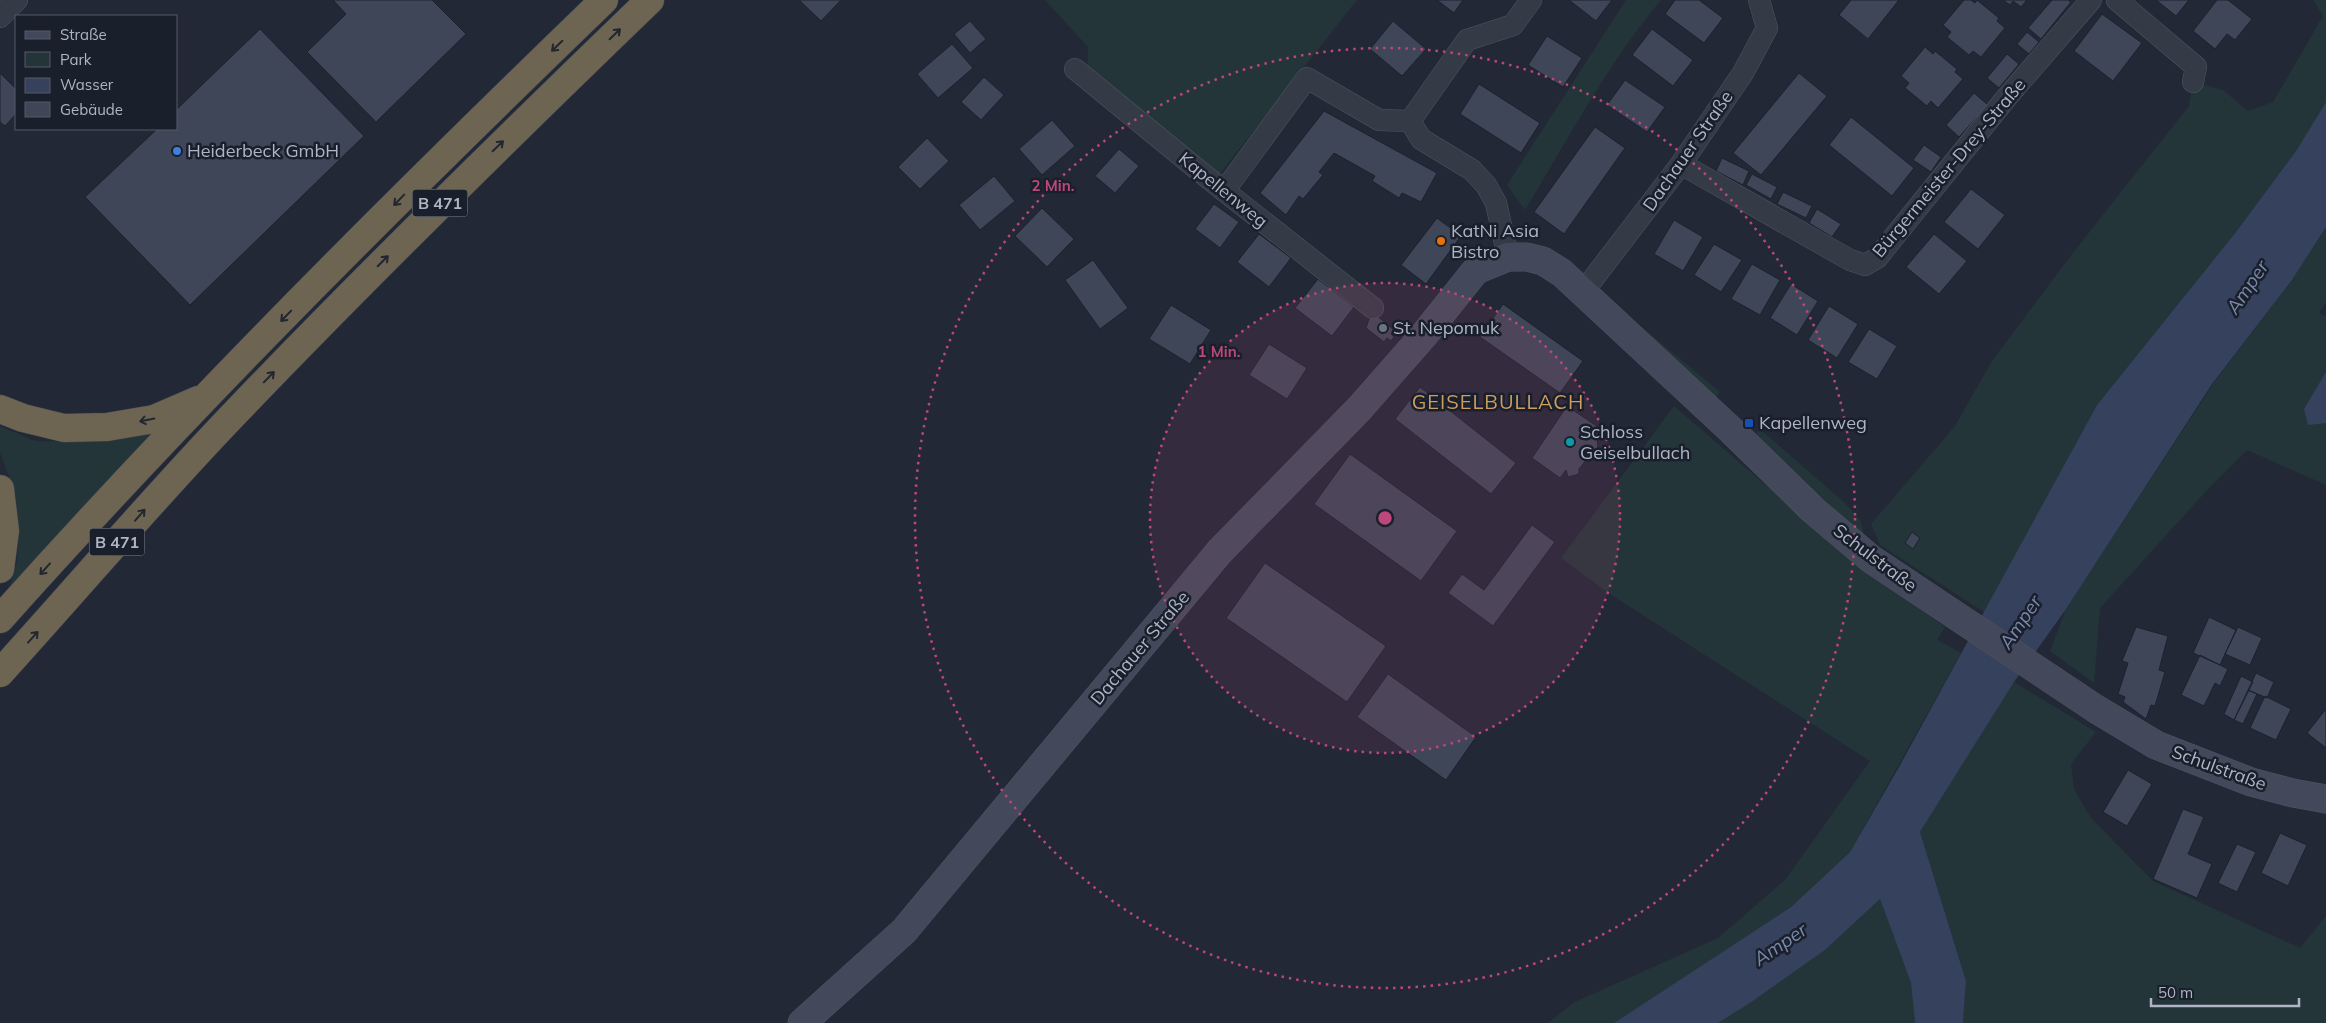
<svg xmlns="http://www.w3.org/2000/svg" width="2326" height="1023" font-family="Mulish,sans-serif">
<rect width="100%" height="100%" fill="#222836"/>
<path fill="#243539" d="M1045,0H1357L1218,176L1087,72L1088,47Z
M1626,0H1661C1608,63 1568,139 1525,210L1507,185Z
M2313,0H2326V102L2296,151L2236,232L2097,405L1984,612L1880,545L1871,524L1955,426L1992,361L2072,254L2189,106L2193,82L2223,90L2248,111L2273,102L2323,16Z
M2326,227V302L2319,313L2326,317V485L2247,450L2209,488L2100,608L2094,683L2050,651L2066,609L2213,384L2292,280Z
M1615,305L1720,392L1716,397L1614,308Z
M1674,406L1853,560L1945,627L1937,640L1961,653L1850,852L1791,907L1614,1023H1548L1573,1003L1718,938L1785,880L1870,761L1607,592L1561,558Z
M172,424L7,595L17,561L19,532L15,492L0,453V426L35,441L94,442Z
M1760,429L1844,502L1861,521L1865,541L1754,435Z
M2014,682L2096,732L2071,764L2074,789L2091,818L2153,881L2300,948L2326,916V1023H1963L1966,981L1920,832Z
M1880,899L1911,983L1915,1023H1718L1750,1003L1825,950Z"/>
<path fill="#36415d" d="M2326,102V227L2292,280L2212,384L2066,609L2014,682L1920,832L1966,981L1963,1023H1915L1911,983L1880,899L1825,950L1750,1003L1718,1023H1614L1791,907L1850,852L1899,767L2097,405L2236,232L2296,151Z
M2326,372V423L2308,425L2304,409Z"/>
<path fill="#3e4657" stroke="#1c212e" d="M333,0H432L466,34L376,122L307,52L346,14Z
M799,0H841L821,21Z
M1437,0H1463L1454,13Z
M1569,0H1612L1596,21Z
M1675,0H1699L1723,18L1704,43L1665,14Z
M1851,0H1899L1868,39L1839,15Z
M1964,0H1971L1975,3L1977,0L1999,18L1997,21L2005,28L1981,57L1973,51L1969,55L1947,37L1951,32L1943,25Z
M2003,0H2027L2021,7L2013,1L2010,5Z
M2052,0H2068L2071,2L2041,39L2028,28Z
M2156,0H2189L2176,16Z
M2217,0H2228L2252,19L2235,40L2227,34L2215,49L2193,31Z
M2102,14L2142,43L2113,81L2074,51Z
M970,21L986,39L970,53L954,34Z
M1393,21L1426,49L1402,76L1370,49Z
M260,29L364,136L190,305L85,197L157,129H176V110Z
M1652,29L1693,60L1673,86L1632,55Z
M2027,32L2039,42L2029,54L2017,44Z
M1547,36L1582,58L1563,87L1528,65Z
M952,44L973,68L938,98L917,74Z
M1925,47L1933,54L1935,51L1957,69L1955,72L1963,79L1938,108L1931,101L1927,106L1905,88L1909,83L1901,76Z
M2007,54L2019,64L1999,88L1987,78Z
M0,73L16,89V114L5,126L0,122Z
M1799,73L1827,96L1761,175L1733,153Z
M984,77L1004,95L981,120L961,102Z
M1625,80L1665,107L1647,132L1607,105Z
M1479,84L1540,123L1521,153L1460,114Z
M1974,93L1988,105L1959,137L1946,125Z
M1324,111L1437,173L1421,202L1402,193L1399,198L1372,181L1375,176L1334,153L1319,172L1323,175L1303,199L1299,196L1286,215L1260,193Z
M1851,117L1914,168L1892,196L1829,145Z
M1052,120L1075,146L1042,175L1019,149Z
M1595,127L1625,148L1564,234L1534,212Z
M927,138L949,161L920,189L898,167Z
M1924,145L1941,157L1931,172L1913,160Z
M1119,149L1139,166L1115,193L1095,176Z
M1722,158L1749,171L1743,185L1716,171Z
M1752,174L1777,187L1771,199L1746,185Z
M994,176L1015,201L980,230L959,205Z
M1971,189L2005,215L1978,249L1944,222Z
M1783,192L1812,206L1806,218L1777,204Z
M1214,204L1239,222L1220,248L1195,229Z
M1042,208L1074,239L1047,267L1015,236Z
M1817,209L1841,224L1832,237L1809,223Z
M1437,218L1461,236L1426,284L1401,265Z
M1674,220L1703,237L1683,271L1654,254Z
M1259,234L1291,258L1269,287L1237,262Z
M1934,234L1967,261L1939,294L1906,267Z
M1714,244L1742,260L1721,292L1694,275Z
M1093,260L1128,308L1100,329L1065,280Z
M1752,264L1780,280L1760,315L1731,299Z
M1318,279L1354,307L1332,336L1295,308Z
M1791,284L1818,301L1797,335L1770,318Z
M1503,304L1583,361L1560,393L1480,337Z
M1171,305L1211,330L1190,364L1149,339Z
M1829,306L1858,324L1837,358L1808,340Z
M1376,315L1394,330L1391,334L1394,337L1391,341L1387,338L1384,342L1366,328L1369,319Z
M1869,329L1897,346L1877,379L1848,362Z
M1269,344L1307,368L1287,399L1249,375Z
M1420,387L1516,463L1491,494L1395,419Z
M1567,406L1598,427L1592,437H1597L1598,448L1594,450L1579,469V474L1568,477L1566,470L1560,478L1532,458Z
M1350,454L1457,531L1421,581L1314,504Z
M1532,525L1555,542L1493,626L1448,593L1462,574L1484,590Z
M1912,532L1920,538L1913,549L1905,543Z
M1265,563L1386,646L1347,702L1226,618Z
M2209,617L2236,630L2220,665L2193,653Z
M2136,627L2168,636L2159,670L2165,672L2155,706L2151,705L2146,719L2123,702L2125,697L2118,694L2128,663L2122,661Z
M2238,627L2262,638L2250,665L2225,654Z
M2200,655L2228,669L2220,686L2215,683L2204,706L2181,695Z
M2256,673L2274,682L2267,698L2248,690Z
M1388,674L1476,737L1446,780L1357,717Z
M2241,676L2253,682L2234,720L2224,714Z
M2248,690L2257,694L2243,724L2234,720Z
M2265,696L2291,709L2276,740L2250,728Z
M2326,709V748L2307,733Z
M2128,770L2152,784L2127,826L2103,812Z
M2183,809L2204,817L2188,854L2212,864L2197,898L2153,879Z
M2280,833L2307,845L2288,886L2261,873Z
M2237,844L2256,852L2237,892L2218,883Z"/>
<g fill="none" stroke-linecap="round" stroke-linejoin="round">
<g stroke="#4f5562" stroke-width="22">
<path id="street" d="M2117,0L2196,67L2193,82
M0,17L17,0
M1075,69L1203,174L1373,308
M1410,121L1467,40L1513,25L1531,0
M1681,164L1850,260L1865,265L1877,258L2007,97L2091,0
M1224,191L1307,78L1379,120L1410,121L1421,139L1472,170L1486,185L1496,203L1508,257
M1583,292L1681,164L1743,73L1767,28L1759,0"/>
</g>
<g stroke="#4f5562" stroke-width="29">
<path id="secondary" d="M802,1023L904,931L1220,551L1359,409L1424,335L1476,270L1508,257H1527L1543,261L1562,273L1732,431L1813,510L1871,559L2096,709L2156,745L2251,782L2293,793L2326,799"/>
</g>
<g stroke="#3f4552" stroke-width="29">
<path id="highway" d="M0,409L23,418L64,428L107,427L154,419L198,400
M0,489L5,531L0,569
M0,619C192,404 397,200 604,0
M0,673C79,586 155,496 237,411C371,271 510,135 650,0"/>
</g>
<use href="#street" stroke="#353a47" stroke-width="21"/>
<use href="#secondary" stroke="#43495a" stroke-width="28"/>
<use href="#highway" stroke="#6d6552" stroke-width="28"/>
</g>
<defs><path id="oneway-shaft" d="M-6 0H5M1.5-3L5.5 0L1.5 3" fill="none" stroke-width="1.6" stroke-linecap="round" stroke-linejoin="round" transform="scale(1.25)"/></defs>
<g stroke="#222630">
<use href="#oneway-shaft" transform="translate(615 34) rotate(-44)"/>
<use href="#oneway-shaft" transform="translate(557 46) rotate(136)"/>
<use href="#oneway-shaft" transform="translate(498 146) rotate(-44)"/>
<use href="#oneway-shaft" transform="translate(399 200) rotate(134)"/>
<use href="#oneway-shaft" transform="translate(383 261) rotate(-45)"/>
<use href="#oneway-shaft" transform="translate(286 316) rotate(134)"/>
<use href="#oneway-shaft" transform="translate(269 377) rotate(-46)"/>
<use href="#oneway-shaft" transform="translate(147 420) rotate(169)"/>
<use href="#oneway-shaft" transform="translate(140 515) rotate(-49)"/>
<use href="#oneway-shaft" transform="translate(45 569) rotate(132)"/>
<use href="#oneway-shaft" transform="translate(33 637) rotate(-48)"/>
</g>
<circle cx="1385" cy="518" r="235" fill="#bc477a" fill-opacity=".12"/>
<g fill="none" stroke="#bc477a" stroke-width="2.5" stroke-dasharray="2.5 5">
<circle cx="1385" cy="518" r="235"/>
<circle cx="1385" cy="518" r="470"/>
</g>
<circle fill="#3f7fe0" stroke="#1a1f2c" stroke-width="2" cx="177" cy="151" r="5"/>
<circle fill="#e8710a" stroke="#1a1f2c" stroke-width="2" cx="1441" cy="241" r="5"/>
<circle fill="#6b7280" stroke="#1a1f2c" stroke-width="2" cx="1383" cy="328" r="5"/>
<rect fill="#1a4fb4" stroke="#1a1f2c" stroke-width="2" x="1744" y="418" width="10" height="10" rx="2.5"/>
<circle fill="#0f9aa8" stroke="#1a1f2c" stroke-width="2" cx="1570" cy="442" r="5"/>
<g text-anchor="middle" stroke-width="5" stroke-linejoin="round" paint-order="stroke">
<g fill="#1a1f2c" stroke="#828896" stroke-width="1">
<rect x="412.5" y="189.5" width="55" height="27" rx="4"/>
<rect x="89.5" y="528.5" width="55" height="27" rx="4"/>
</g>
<g font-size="16" font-weight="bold" fill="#afb5c4">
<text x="440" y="209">B 471</text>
<text x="117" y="548">B 471</text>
</g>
<g font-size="18" fill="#afb5c4" stroke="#1a1f2c" text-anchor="start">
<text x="187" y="157">Heiderbeck GmbH</text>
<text x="1451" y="237">KatNi Asia<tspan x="1451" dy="21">Bistro</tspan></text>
<text x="1393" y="334">St. Nepomuk</text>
<text x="1759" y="429">Kapellenweg</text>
<text x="1580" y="438">Schloss<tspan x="1580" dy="21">Geiselbullach</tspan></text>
</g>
<g font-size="18" fill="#afb5c4" stroke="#1a1f2c">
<text transform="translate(1688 151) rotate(-55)" y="6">Dachauer Straße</text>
<text transform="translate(1949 168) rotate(-50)" y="6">Bürgermeister-Drey-Straße</text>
<text transform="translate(1223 190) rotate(39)" y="6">Kapellenweg</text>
<text transform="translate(1875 558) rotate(37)" y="6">Schulstraße</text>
<text transform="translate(1140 648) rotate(-50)" y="6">Dachauer Straße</text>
<text transform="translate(2219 768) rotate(20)" y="6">Schulstraße</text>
</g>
<g font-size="19" font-style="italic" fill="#7988aa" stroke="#1a1f2c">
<text transform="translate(2247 287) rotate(-56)" y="7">Amper</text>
<text transform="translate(2020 622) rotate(-56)" y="7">Amper</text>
<text transform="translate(1780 944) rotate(-34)" y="7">Amper</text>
</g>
<g font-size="20" letter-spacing="1" fill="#cd9d61" stroke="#1a1f2c">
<text x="1498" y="409">GEISELBULLACH</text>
</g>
</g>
<circle cx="1385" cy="518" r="8" fill="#bc477a" stroke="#1a1f2c" stroke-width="2.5"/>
<g font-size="15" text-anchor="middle" font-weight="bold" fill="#bc477a" stroke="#1a1f2c" stroke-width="5" stroke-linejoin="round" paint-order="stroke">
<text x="1053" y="191">2 Min.</text>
<text x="1219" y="357">1 Min.</text>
</g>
<rect x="15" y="15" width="162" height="115" fill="#1a1f2c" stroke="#565b69"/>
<rect x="25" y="31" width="25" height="8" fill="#43495a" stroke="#565b69"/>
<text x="60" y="40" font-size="15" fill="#afb5c4">Straße</text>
<rect x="25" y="52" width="25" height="15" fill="#243539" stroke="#565b69"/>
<text x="60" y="65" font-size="15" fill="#afb5c4">Park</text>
<rect x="25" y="78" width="25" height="15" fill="#36415d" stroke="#565b69"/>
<text x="60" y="90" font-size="15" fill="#afb5c4">Wasser</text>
<rect x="25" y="102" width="25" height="15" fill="#3e4657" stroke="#565b69"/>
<text x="60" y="115" font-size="15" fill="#afb5c4">Gebäude</text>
<path d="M2151 998v8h148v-8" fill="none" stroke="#afb5c4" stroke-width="2.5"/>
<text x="2158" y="998" font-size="15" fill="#afb5c4" stroke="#1a1f2c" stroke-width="4" paint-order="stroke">50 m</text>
</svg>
